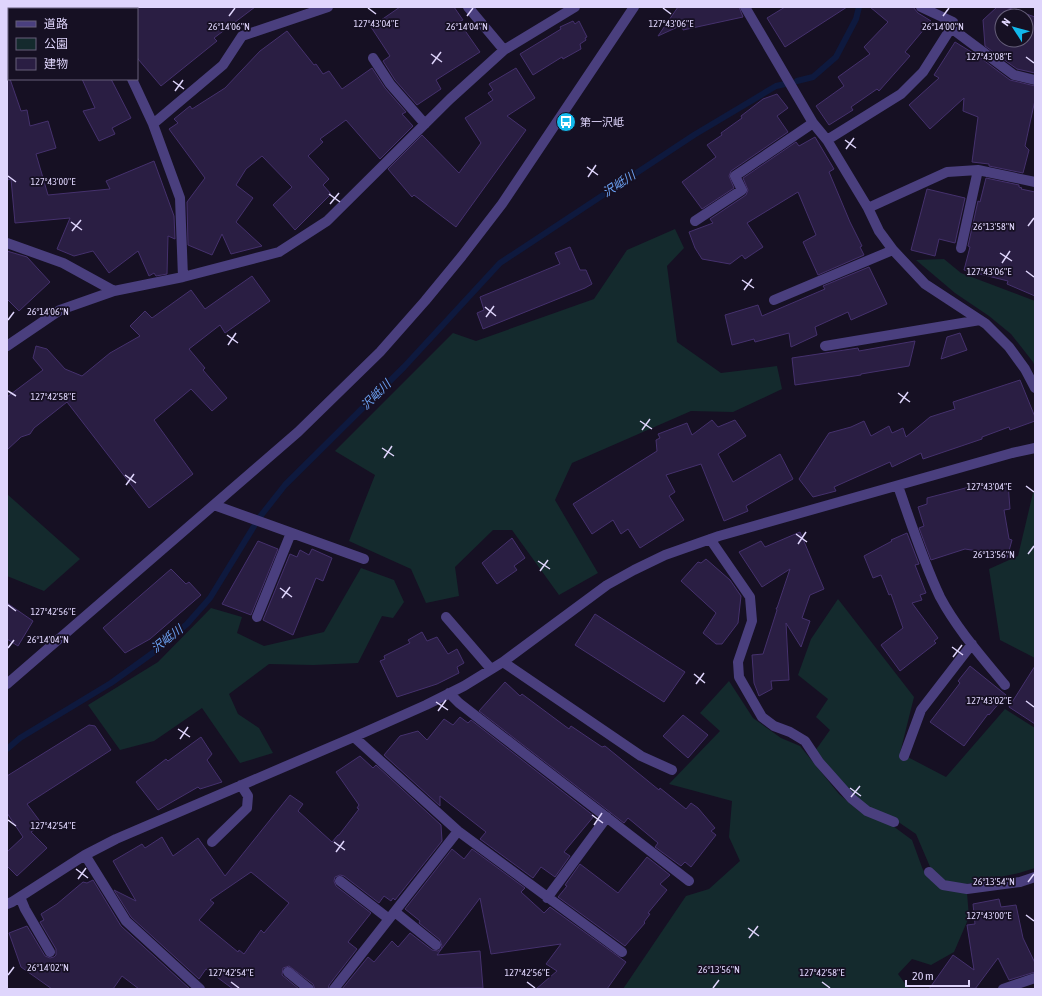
<svg xmlns="http://www.w3.org/2000/svg" width="1042" height="996" font-family="'Asap Condensed','Noto Sans JP',sans-serif">
<rect width="100%" height="100%" fill="#161023"/>
<path fill="#142a2d" d="M675,229L684,248L667,266L677,342L721,373L777,366L782,389L733,412L691,411L572,463L555,500L598,573L559,595L512,530H493L455,567L459,596L426,603L411,569L349,541L375,475L335,451L453,333L476,341L594,299L627,250Z
M944,259L961,273L1035,301V367L1033,362L1011,334L989,316L955,293L916,260Z
M1033,493H1035V658L1000,640L989,569L1018,556Z
M7,494L80,559L44,591L7,576Z
M361,568L394,580L404,602L393,618L382,616L358,663L313,665L269,664L229,694L238,714L259,728L273,753L240,763L202,708L154,741L120,750L88,705L158,662L211,608L242,617L237,633L264,646L324,632Z
M838,599L914,697L900,753L946,777L1005,709L1035,728V868L1019,873L966,884L943,881L931,869L916,834L891,817L870,809L857,799L815,751L830,730L816,717L828,699L798,675L811,639Z
M729,681L753,718L781,738L800,746L839,794L860,812L893,826L912,840L923,870L940,886L967,893L969,917L954,952L931,965L912,959L898,974L909,989H623L686,896L709,889L740,861L729,837L732,801L669,784L720,731L700,713Z"/>
<g fill="none" stroke-linecap="round" stroke-linejoin="round">
<path stroke="#0e193e" stroke-width="6" d="M797,81L813,77L836,57L856,19L859,7
M7,749L20,738L111,683L154,652L187,624L210,598L259,518L285,485L404,367L500,263L694,135L776,86L785,84"/>
</g>
<path fill="#2a1e43" stroke="#45316d" fill-rule="evenodd" d="M137,7H255L214,38L217,41L161,86L138,59L137,56Z
M400,7H454L463,20L459,22L480,52L436,80L441,89L417,105L395,80L383,61L390,56L371,27Z
M678,7H739L743,17L683,30L682,25L658,36Z
M785,7H847L785,47L767,18Z
M870,7H913L918,13L931,21L905,52L910,56L879,91L877,89L851,107L853,110L829,125L816,106L844,86L838,77L870,54L864,47L888,22Z
M997,7H1006L1035,17V73L1017,69L985,46L983,20ZM1002,16H1026V40H1002Z
M573,21L575,24L579,21L587,37L585,38L586,40L580,44L581,49L563,59L562,57L533,75L520,54L561,29L560,27Z
M287,31L314,65L316,64L323,74L329,71L342,89L372,68L385,88L406,112L402,114L413,126L380,159L346,120L320,139L323,142L308,156L329,179L323,185L331,194L295,230L273,205L292,187L262,156L246,169L236,185L253,198L236,222L262,246L231,254L222,234L212,255L188,245L187,202L205,178L169,129L178,123L174,119L190,106L192,109L225,88L260,51Z
M955,42L978,56L1010,80L1035,86V100L1025,146L1029,150L1023,173L989,166V164L972,162L978,117L963,111L964,98L930,129L909,105L939,78L934,75Z
M516,68L535,98L507,116L526,130L456,227L414,195L412,197L388,169L422,135L459,173L481,143L465,118L493,100L488,93L493,90L489,84Z
M7,77H9V79H10L21,111L27,110L30,126L48,121L56,148L36,154L48,195L110,189L106,181L154,161L174,216L175,239L168,236L167,274L156,276L154,273L149,276L138,251L109,273L93,251L74,256L57,249L70,218L15,223L11,179L7,180Z
M82,79H111L131,118L112,128L115,134L99,141L83,111L95,108Z
M777,94L788,108L777,116L788,132L731,171L729,176L734,188L702,209L682,182L716,157L707,145L722,135L721,133L742,118L741,116L763,99Z
M815,137L834,169L829,172L850,222L862,246L860,247L864,255L818,275L803,242L816,235L798,192L747,223L763,247L745,259L742,255L730,264L702,259L695,248L689,232L713,223L710,219L746,195L748,190L743,178L796,142L799,146Z
M986,178L1019,185V187L1022,188L1021,189L1035,192V296L1007,284L1008,281L964,270L970,247L968,246L978,201L980,202Z
M927,189L965,198L955,243L939,239L935,256L911,250Z
M570,247L580,270H586L592,284L585,288L483,329L477,313L484,310L480,297L560,264L555,253Z
M7,251L27,257L50,282L19,311L7,299Z
M869,267L887,304L851,320L848,312L815,327L817,335L791,347L789,333L755,342L754,339L732,345L725,315L758,305L762,316L825,289L823,286Z
M252,276L270,301L225,333L220,325L189,349L205,368L203,370L227,398L212,411L191,389L154,420L193,474L149,508L67,402L34,428L30,434L21,437L7,450V397L43,370L33,358L36,346L47,349L65,369L82,376L110,353L140,336L130,326L145,311L152,318L191,290L205,309Z
M960,333L967,350L941,359L947,337Z
M915,341L909,366L861,374V375L795,385L792,358L858,348L859,351Z
M1020,380L1035,417V421L1010,430L1009,427L982,437V439L923,459L921,453L892,467L890,462L834,487L836,491L813,497L799,479L829,433L851,427L864,421L871,436L889,426L892,433L903,428L906,437L930,417L955,409L953,402Z
M712,420L718,427L735,420L746,436L718,454L733,482L780,454L793,479L746,506L748,511L724,521L701,464L666,475L675,492L669,496L684,520L640,548L628,529L621,534L613,520L592,534L573,504L657,451L656,440L660,438L658,434L687,423L692,435Z
M1008,483L1010,509L1004,510L1009,539L1012,540L1007,558L990,553L965,549L931,560L919,528L924,526L918,507L927,504V498L977,485V486Z
M800,532L824,589L810,595L802,618L810,621L801,647L786,623L789,680L771,681L772,689L759,696L754,683L752,655L763,654L777,610L776,608H777L790,569L762,587L739,552L761,541L765,547Z
M907,533L919,564L915,565L926,593L920,595L922,600L912,603L938,638L934,641L936,643L900,671L881,645L903,628L891,594L889,595L881,575L873,578L864,556L892,541L891,540Z
M512,538L525,558L514,566L517,570L497,584L482,563Z
M258,541L278,549L251,615L222,604Z
M312,549L332,558L323,581L316,578L293,635L263,620L290,554L297,557L300,550L309,555Z
M706,559L730,580L741,596L738,623L722,644H716L703,633L716,613L681,581L698,562L701,563Z
M171,569L186,584L189,582L201,595L150,639L125,653L103,628Z
M7,603L33,621L18,646L7,639Z
M595,614L685,672L664,702L575,645Z
M422,632L427,641L437,637L448,654L457,649L464,663L457,667L459,673L437,684L397,697L380,661L385,659L384,656L410,643L408,640Z
M970,666L1006,695L989,715L988,714L964,746L930,722L960,683L958,681Z
M1035,666V724L1009,707Z
M505,682L520,696L522,694L569,729L571,726L602,747L605,746L659,790L660,788L686,809L691,803L698,808L715,828L711,831L716,835L691,867L685,862L681,866L655,847L658,843L628,818L624,823L479,711Z
M683,715L708,735L688,758L663,736Z
M460,717L468,723L471,720L594,816L564,852L570,856L555,877L541,867L533,878L480,839L486,832L440,796V806L384,755L400,736L418,731L427,740L444,719L453,725Z
M89,725L95,726L111,750L27,804L42,824L31,832L47,848L17,876L7,866V852L23,837L7,813V776Z
M201,737L212,754L207,760L222,782L200,789L198,787L158,810L136,782L166,759L168,761Z
M360,756L373,768L376,765L441,825L442,841L395,900L393,898L391,901L384,896L379,903L344,876L340,875L335,877L334,881L336,886L371,913L348,942L357,949L329,985L328,989H315L313,984L289,966L283,968L282,975L299,989H233L206,969L199,979L131,917L114,890L136,901L113,861L142,844L145,848L162,837L173,856L198,838L225,876L290,795L303,804L298,811L332,842L338,835H339L359,809L357,808L359,805L336,772ZM251,872L289,903L264,933L261,930L244,954L239,950L238,952L199,920L214,903L210,900Z
M452,849L464,859L472,849L525,888L521,892L544,913L550,907L626,962L607,989H536L557,971L546,964L561,944L491,954L480,898L437,955L480,951L483,988L342,989L368,957L374,962L392,941L398,947L410,933L432,950L438,951L441,949L442,946L440,940L419,923L420,921L405,909Z
M647,857L670,875L660,884L667,890L648,913L650,914L644,922L645,923L625,946L558,897L567,886L565,885L580,864L618,893Z
M93,880L121,926L190,989H139L122,976L113,989H52L21,967L9,933L27,926L45,956L50,958L54,957L56,955V949L40,922L44,920L41,914L57,904L83,882L87,883Z
M999,899L1001,907L1016,905L1023,938L1035,963V972L1009,980L998,958L975,989H929L953,955L974,970L967,925L975,924L973,904Z"/>
<g fill="none" stroke-linecap="round" stroke-linejoin="round">
<path stroke="#4a3f7e" stroke-width="10" d="M468,7L504,50
M745,7L813,123L827,140L868,208L879,231L893,250L925,284L986,324L1009,347L1025,369L1035,388
M921,7L953,22L951,28
M373,58L390,84L425,124
M132,79L153,124
M827,140L901,94L923,72L951,28L1014,75L1035,80
M868,208L947,172L978,170L1035,182
M695,221L742,190L735,176L813,123
M7,243L63,263L114,291
M961,248L978,170
M183,277L180,198L153,124L223,65L242,36L328,7
M774,300L893,250
M7,346L60,310L114,291L183,277L279,252L327,221L450,99L504,50L575,7
M825,346L980,320
M898,486C911,523 923,561 940,597C957,629 982,657 1005,685
M214,505L364,559
M710,539L750,597L752,621L738,662L739,677L762,717L774,726L790,732L805,741L819,762L851,798L867,811L894,822
M257,617L291,533
M446,617L491,669
M503,662L641,756L672,770
M7,684L298,432L380,352L425,301L462,256L502,204L634,7
M449,693L459,703L689,881
M354,737L458,831L622,952
M904,756L921,710L972,644
M212,842L247,808L248,796L241,785
M85,855L126,921L200,989
M929,872L943,885L967,889L1020,882L1035,877
M340,881L389,919
M20,897L25,909L50,952
M547,898L607,817
M7,904L12,902L85,855L116,839L354,737L426,705L464,686L503,662L607,585L634,570L665,555L719,536L1012,453L1035,448
M395,912L436,945
M288,972L309,989
M334,989L458,831
M1003,989L1035,978"/>
</g>
<path fill="none" stroke="#dfd5fc" stroke-width="1.5" d="M368,8L376,14M663,8L671,14M229,16L235,8M467,16L473,8M943,16L949,8M431,54L442,62M1026,57L1034,63M432,64L441,52M173,81L184,89M175,91L183,80M845,140L856,148M846,149L854,138M587,167L598,175M8,176L16,182M588,177L596,165M329,194L340,202M330,204L339,193M71,222L82,230M1028,226L1034,218M72,231L81,220M1000,253L1012,261M1002,263L1010,251M1026,271L1034,277M742,280L754,288M744,290L752,279M485,307L496,316M486,317L494,306M8,320L14,312M227,335L238,343M228,345L236,333M8,391L16,396M898,393L910,402M900,403L908,392M640,421L652,429M642,430L650,419M382,448L394,456M384,458L392,446M125,475L136,483M126,485L134,474M1026,486L1034,492M796,534L807,542M798,544L806,532M1028,554L1034,546M538,561L550,569M540,571L548,560M280,588L292,597M282,598L290,587M8,605L16,611M952,647L963,655M8,648L14,640M953,657L962,645M694,674L705,683M696,684L704,673M1026,701L1034,707M436,702L448,710M438,711L446,700M178,729L190,737M180,739L188,727M850,788L861,796M851,797L860,786M592,815L603,823M8,820L16,826M594,825L602,813M334,842L345,850M336,852L344,841M76,869L88,878M78,879L86,868M1028,882L1034,874M1026,915L1034,921M748,928L759,936M749,938L758,926M8,975L14,967M231,982L239,988M527,982L535,988M822,982L830,988M713,988L719,980"/>
<defs>
<g id="bus-disc" transform="scale(1)"><circle r="9.5" fill="#12b8eb" stroke="#161023"/><path d="M-5-6H5V4H4V6H2V4H-2V6H-4V4H-5ZM-3.5-4V0h7V-4ZM-3.5 1.2v1.5H-2V1.2ZM2 1.2v1.5H3.5V1.2Z" fill="#fff"/></g>
</defs>
<g fill-rule="evenodd">
<use href="#bus-disc" x="566" y="122"/>
</g>
<g text-anchor="middle" stroke-width="3.5" stroke-linejoin="round" paint-order="stroke">
<g font-size="11" fill="#dfd5fc" stroke="#161023" text-anchor="start">
<text x="580" y="126">第一沢岻</text>
</g>
<g font-size="12" font-style="italic" fill="#6ca2f4" stroke="#161023">
<text transform="translate(619 184) rotate(-33)" y="4">沢岻川</text>
<text transform="translate(376 395) rotate(-45)" y="4">沢岻川</text>
<text transform="translate(167 639) rotate(-38)" y="4">沢岻川</text>
</g>
</g>
<g font-size="10" text-anchor="middle" fill="#dfd5fc" stroke="#161023" stroke-width="3.5" stroke-linejoin="round" paint-order="stroke">
<text x="376" y="27">127°43'04"E</text>
<text x="671" y="27">127°43'06"E</text>
<text x="229" y="30">26°14'06"N</text>
<text x="467" y="30">26°14'04"N</text>
<text x="943" y="30">26°14'00"N</text>
<text x="989" y="60">127°43'08"E</text>
<text x="53" y="185">127°43'00"E</text>
<text x="994" y="230">26°13'58"N</text>
<text x="989" y="275">127°43'06"E</text>
<text x="48" y="315">26°14'06"N</text>
<text x="53" y="400">127°42'58"E</text>
<text x="989" y="490">127°43'04"E</text>
<text x="994" y="558">26°13'56"N</text>
<text x="53" y="615">127°42'56"E</text>
<text x="48" y="643">26°14'04"N</text>
<text x="989" y="704">127°43'02"E</text>
<text x="53" y="829">127°42'54"E</text>
<text x="994" y="885">26°13'54"N</text>
<text x="989" y="919">127°43'00"E</text>
<text x="48" y="971">26°14'02"N</text>
<text x="719" y="973">26°13'56"N</text>
<text x="231" y="976">127°42'54"E</text>
<text x="527" y="976">127°42'56"E</text>
<text x="822" y="976">127°42'58"E</text>
</g>
<rect width="1042" height="996" fill="none" stroke="#dfd5fc" stroke-width="16"/>
<rect x="8" y="8" width="130" height="72" fill="#161023" stroke="#665f7a"/>
<rect x="16" y="21" width="20" height="6" fill="#4a3f7e" stroke="#665f7a"/>
<text x="44" y="28" font-size="12" fill="#dfd5fc">道路</text>
<rect x="16" y="38" width="20" height="12" fill="#142a2d" stroke="#665f7a"/>
<text x="44" y="48" font-size="12" fill="#dfd5fc">公園</text>
<rect x="16" y="58" width="20" height="12" fill="#2a1e43" stroke="#665f7a"/>
<text x="44" y="68" font-size="12" fill="#dfd5fc">建物</text>
<g transform="translate(1014 28) rotate(306)"><circle r="19" fill="#161023" stroke="#665f7a"/>
<path d="M0-3L7 15L0 10L-7 15Z" fill="#12b8eb"/>
<text y="-6" font-size="11" font-weight="bold" text-anchor="middle" fill="#dfd5fc">N</text>
</g>
<path d="M906 980v6h63v-6" fill="none" stroke="#dfd5fc" stroke-width="2"/>
<text x="912" y="980" font-size="12" fill="#dfd5fc" stroke="#161023" stroke-width="3" paint-order="stroke">20 m</text>
</svg>
